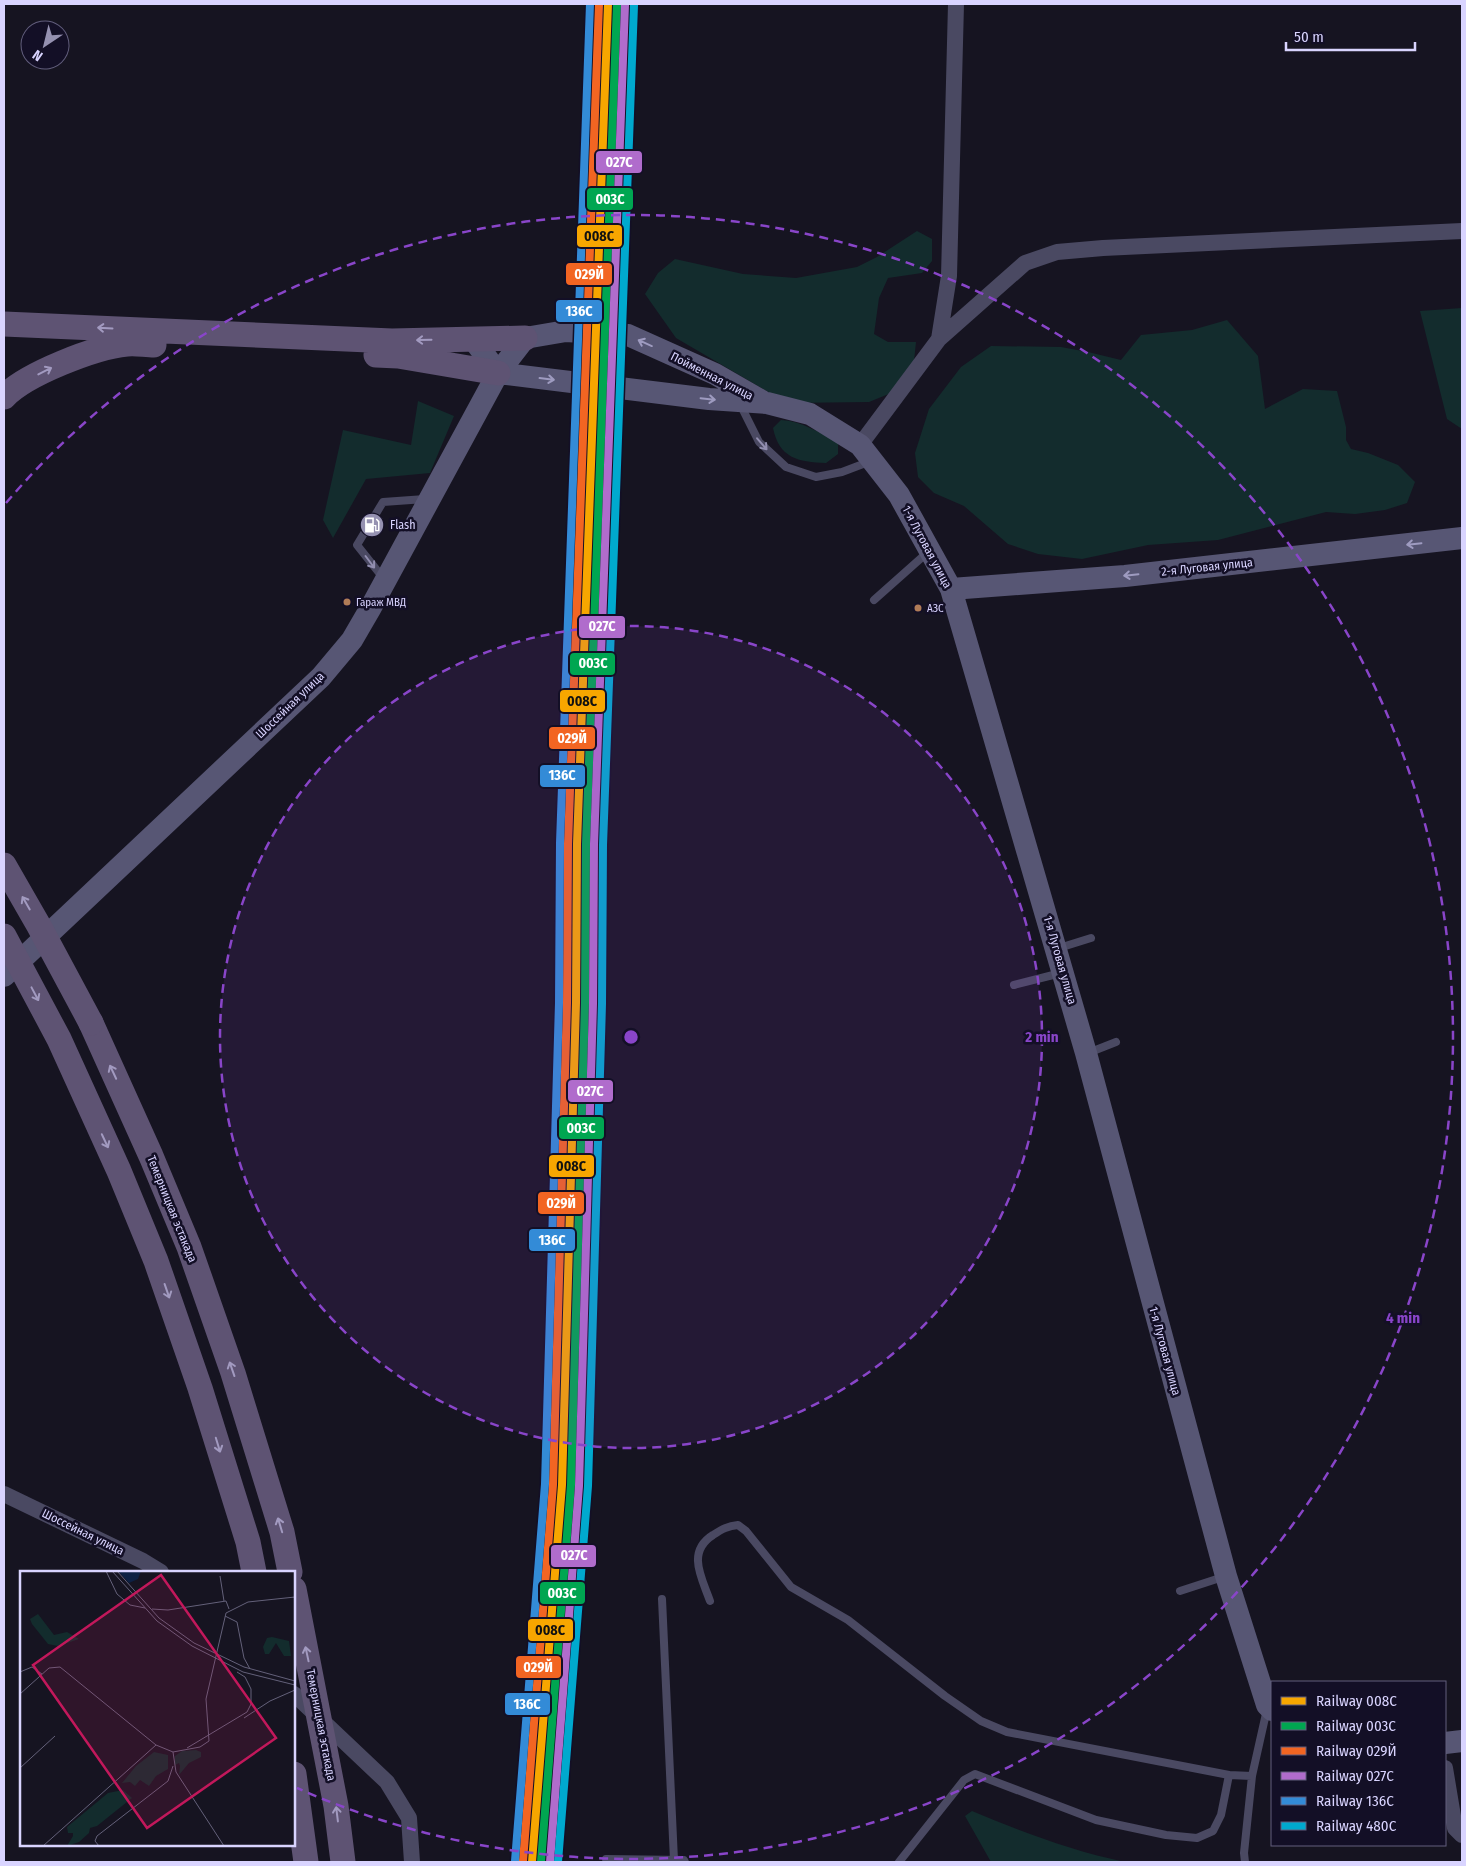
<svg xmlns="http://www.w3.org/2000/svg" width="1466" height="1866" font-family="'Fira Sans Condensed',sans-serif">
<rect width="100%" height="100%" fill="#161421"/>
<path fill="#132c2d" d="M917,231L932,239V261L922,273L888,278L879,298L874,334L888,342H916L914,361L896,391L869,402L787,403L676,338L645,294L658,273L675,259L743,274L796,278L857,267L877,257Z
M1462,308V429L1447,419L1420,311Z
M1227,320L1258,356L1265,409L1303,389L1337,391L1346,427V440L1351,449L1368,453L1398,465L1415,482L1407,503L1385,510L1355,514L1326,512L1218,540L1148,545L1082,559L1038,554L1008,544L964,506L934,493L918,477L915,453L929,409L961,367L991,346L1061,347L1088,352L1121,360L1141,335L1192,330Z
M418,401L454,416L430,473L366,479L333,538L323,520L343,430L411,445Z
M781,420C801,421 821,433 838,443V454L826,463C798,462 779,458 773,428Z
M972,1811C1022,1832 1072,1851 1125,1862H991L965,1816Z"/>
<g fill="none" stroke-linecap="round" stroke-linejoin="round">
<path stroke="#4a4962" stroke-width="8" d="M741,406L759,442L786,467L816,477L842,472L871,461
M384,579L357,545L383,502L425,499
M874,600L928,552
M1059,948L1091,938
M1014,985L1061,973
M1088,1053L1116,1042
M1180,1591L1223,1577
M662,1599L674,1860
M710,1601C702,1578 686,1552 713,1535C722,1529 728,1526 738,1525L746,1531L791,1587L848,1620L945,1696L981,1721L1007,1732L1229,1775L1252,1776
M606,1859L684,1860L685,1862
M899,1862L964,1780L975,1774L1096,1820L1166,1835L1197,1838L1213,1831L1221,1815L1229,1775
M1245,1862L1244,1853L1252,1776L1267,1709"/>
<path stroke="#4a4962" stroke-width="16" d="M939,339L1025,263L1057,252L1103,248L1462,231
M860,445L939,339L949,276L956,4
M4,1494L143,1561L161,1572
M294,1694L387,1782L409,1818L412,1862
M1445,1768L1455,1828L1462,1835"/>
<path stroke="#575674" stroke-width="22" d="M473,339L498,373
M498,373L709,399L767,403L810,414L860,445L899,495L951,589L1086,1053L1226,1576L1267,1705L1272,1710
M951,589L1125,576L1462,538
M4,976L321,677L352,640L370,609L498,373L525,338L566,331L628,335L715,374L762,401
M1445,1743L1462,1741"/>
<path stroke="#5e5373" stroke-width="25" d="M4,324L392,341L525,338
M376,355L398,356L498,373
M4,397C26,374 95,347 127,344C136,343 145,345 154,345
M91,1023L151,1156L189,1247L233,1373L282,1532L290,1572
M294,1774L306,1862"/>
<path stroke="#5e5373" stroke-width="25" d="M4,865L39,926L91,1023
M4,936L59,1039L119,1171L156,1261L200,1388L248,1542L254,1572
M294,1589L336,1806L343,1862"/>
<g stroke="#130f26" stroke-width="11">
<path id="rail-1" d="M532,1862L562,1485L576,1003L577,844L608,4"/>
</g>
<g stroke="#130f26" stroke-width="11">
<path id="rail-2" d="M541,1862L571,1485L585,1003L586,844L617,4"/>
</g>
<g stroke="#130f26" stroke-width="11">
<path id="rail-3" d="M523,1861L553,1485L567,1003L568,844L599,4"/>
</g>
<g stroke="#130f26" stroke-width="11">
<path id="rail-4" d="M550,1862L579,1486L593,1004L594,844L625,5"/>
</g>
<g stroke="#130f26" stroke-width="11">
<path id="rail-5" d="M515,1861L545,1484L559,1003L560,843L590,4"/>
</g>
<g stroke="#130f26" stroke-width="11">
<path id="rail-6" d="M558,1862L588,1486L602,1004L603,845L634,5"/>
</g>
<use href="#rail-1" stroke="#f7a600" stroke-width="8"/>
<use href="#rail-2" stroke="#00a651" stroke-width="8"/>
<use href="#rail-3" stroke="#f26522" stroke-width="8"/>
<use href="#rail-4" stroke="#b06ccc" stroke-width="8"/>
<use href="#rail-5" stroke="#338bd7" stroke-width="8"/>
<use href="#rail-6" stroke="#00a9ce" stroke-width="8"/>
</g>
<defs><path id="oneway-shaft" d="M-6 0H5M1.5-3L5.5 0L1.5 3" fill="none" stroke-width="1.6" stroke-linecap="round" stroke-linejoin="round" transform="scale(1.25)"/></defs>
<g stroke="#a29ac0">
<use href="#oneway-shaft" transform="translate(105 328) rotate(-177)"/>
<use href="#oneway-shaft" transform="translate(424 340) rotate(179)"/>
<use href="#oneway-shaft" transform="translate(45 371) rotate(-27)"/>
<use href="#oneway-shaft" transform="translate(26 903) rotate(-120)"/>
<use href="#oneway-shaft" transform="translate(35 994) rotate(62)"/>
<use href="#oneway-shaft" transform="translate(113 1072) rotate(-115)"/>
<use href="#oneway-shaft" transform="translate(105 1141) rotate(65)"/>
<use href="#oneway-shaft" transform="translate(167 1291) rotate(71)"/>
<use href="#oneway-shaft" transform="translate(232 1369) rotate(-109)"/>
<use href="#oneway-shaft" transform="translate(218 1445) rotate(73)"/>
<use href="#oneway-shaft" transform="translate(280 1525) rotate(-107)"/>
<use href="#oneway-shaft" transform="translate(307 1654) rotate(-102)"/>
<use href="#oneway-shaft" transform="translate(337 1814) rotate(-97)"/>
</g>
<g stroke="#9e9bc0">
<use href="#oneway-shaft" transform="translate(645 343) rotate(-156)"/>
<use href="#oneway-shaft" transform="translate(547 379) rotate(7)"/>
<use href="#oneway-shaft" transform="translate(708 399) rotate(6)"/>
<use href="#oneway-shaft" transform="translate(1414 544) rotate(174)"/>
<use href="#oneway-shaft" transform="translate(1131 575) rotate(174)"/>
</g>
<g stroke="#928eb0">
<use href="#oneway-shaft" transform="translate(762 444) rotate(49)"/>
<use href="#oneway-shaft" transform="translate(370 562) rotate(53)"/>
</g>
<circle cx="631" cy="1037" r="411" fill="#8945c9" fill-opacity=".12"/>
<g fill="none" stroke="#8945c9" stroke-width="2.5" stroke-dasharray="9 6">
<circle cx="631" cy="1037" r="411"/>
<path d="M6 503A822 822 0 1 1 297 1788"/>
</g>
<defs>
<g id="fuel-disc" transform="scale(1.25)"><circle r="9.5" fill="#9591b1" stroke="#130f26"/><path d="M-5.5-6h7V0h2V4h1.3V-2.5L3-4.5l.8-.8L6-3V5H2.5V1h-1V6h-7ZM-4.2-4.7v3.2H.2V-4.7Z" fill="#fff"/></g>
</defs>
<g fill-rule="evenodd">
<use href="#fuel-disc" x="372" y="525"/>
</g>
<g fill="#b07c57" stroke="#130f26" stroke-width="2">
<circle cx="347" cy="602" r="4.5"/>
<circle cx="918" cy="608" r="4.5"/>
</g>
<g text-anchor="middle" stroke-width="5" stroke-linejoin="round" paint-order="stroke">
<g font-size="11" fill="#d9d4ff" stroke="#130f26" text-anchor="start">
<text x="356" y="606">Гараж МВД</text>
<text x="927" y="612">АЗС</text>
</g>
<g font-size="12" fill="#d9d4ff" stroke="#130f26">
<text transform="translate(712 376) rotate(27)" y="4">Пойменная улица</text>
<text transform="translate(927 547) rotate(62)" y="4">1-я Луговая улица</text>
<text transform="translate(1207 567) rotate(-6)" y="4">2-я Луговая улица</text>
<text transform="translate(290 705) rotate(-44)" y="4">Шоссейная улица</text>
<text transform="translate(1060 960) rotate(74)" y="4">1-я Луговая улица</text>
<text transform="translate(172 1209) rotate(68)" y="4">Темерницкая эстакада</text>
<text transform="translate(1165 1351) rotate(75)" y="4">1-я Луговая улица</text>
<text transform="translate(83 1532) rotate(26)" y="4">Шоссейная улица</text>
<text transform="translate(321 1725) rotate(79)" y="4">Темерницкая эстакада</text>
</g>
<g font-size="12" fill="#d9d4ff" stroke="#130f26" text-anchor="start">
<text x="390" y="529">Flash</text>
</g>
</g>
<g transform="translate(20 1571)">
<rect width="275" height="275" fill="#161421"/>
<path d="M18,43L34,64L47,61L59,68L38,75L28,73L12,53L10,48ZM252,66L269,70L271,85H264L256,72L249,83H245L243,76L247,67ZM176,179L181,181V186L169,192L159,204L160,195L159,192L155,194V185L162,180ZM134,181L148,184V198L136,205L129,215L120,209L115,215L110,211L102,212L116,195ZM103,219L112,227L77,255L70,257L69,262L59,271L47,275L53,265V262H48L47,256L88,222Z" fill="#132c2d"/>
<path d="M98,0H121L118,8L109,12Z" fill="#0d2144"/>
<path fill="none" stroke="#64617a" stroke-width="1" d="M86,0L97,23L110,34L125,37M92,0L137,50L172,75L223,101L275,114M97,0L139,47L174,72L224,96L275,110M200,5L204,30M132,38L148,39L206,30L209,38M205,45L217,51L224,87L230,98M0,101L12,96L22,103M0,123L29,97L40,96L136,174L153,181L180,176L189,170L186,128L206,42L228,31L275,26M224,147L250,130L275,119M167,177L227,141L231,133V118L225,106L217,101M153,181L156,201L204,275M0,197L35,165M23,275L136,174M79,275L75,270L77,265L148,210L153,195"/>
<path fill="#c2185b" fill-opacity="0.15" stroke="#c2185b" stroke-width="2.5" d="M141,4L256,167L127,257L13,94Z"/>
<rect width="275" height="275" fill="none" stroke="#d9d4ff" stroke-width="2.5"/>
</g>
<circle cx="631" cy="1037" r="8" fill="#8945c9" stroke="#130f26" stroke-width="2.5"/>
<g font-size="15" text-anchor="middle" font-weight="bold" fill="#8945c9" stroke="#130f26" stroke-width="5" stroke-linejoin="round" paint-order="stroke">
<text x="1042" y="1042">2 min</text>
<text x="1403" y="1323">4 min</text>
</g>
<g stroke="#130f26" stroke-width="2">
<rect x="595" y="150" width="48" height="24" rx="5" fill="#b06ccc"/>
<rect x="586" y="187" width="48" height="24" rx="5" fill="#00a651"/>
<rect x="576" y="224" width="47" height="24" rx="5" fill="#f7a600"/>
<rect x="565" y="262" width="48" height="24" rx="5" fill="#f26522"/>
<rect x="555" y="299" width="48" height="24" rx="5" fill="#338bd7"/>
<rect x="578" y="615" width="48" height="24" rx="5" fill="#b06ccc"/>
<rect x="569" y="652" width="47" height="24" rx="5" fill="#00a651"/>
<rect x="559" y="689" width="47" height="24" rx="5" fill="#f7a600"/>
<rect x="548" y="726" width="48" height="24" rx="5" fill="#f26522"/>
<rect x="539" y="764" width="47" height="24" rx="5" fill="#338bd7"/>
<rect x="567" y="1079" width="47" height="24" rx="5" fill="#b06ccc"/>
<rect x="558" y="1116" width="47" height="24" rx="5" fill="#00a651"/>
<rect x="548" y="1154" width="47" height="24" rx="5" fill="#f7a600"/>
<rect x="537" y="1191" width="48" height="24" rx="5" fill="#f26522"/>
<rect x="528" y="1228" width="48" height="24" rx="5" fill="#338bd7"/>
<rect x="550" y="1544" width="47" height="24" rx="5" fill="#b06ccc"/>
<rect x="539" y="1581" width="47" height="24" rx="5" fill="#00a651"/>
<rect x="527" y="1618" width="47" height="24" rx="5" fill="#f7a600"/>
<rect x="515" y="1655" width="47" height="24" rx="5" fill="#f26522"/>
<rect x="504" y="1692" width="47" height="24" rx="5" fill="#338bd7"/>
</g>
<g font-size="14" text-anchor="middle" font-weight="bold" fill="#fff">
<text x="619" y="167">027С</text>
<text x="610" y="204">003С</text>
<text x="589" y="279">029Й</text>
<text x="579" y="316">136С</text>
<text x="602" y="631">027С</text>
<text x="593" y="668">003С</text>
<text x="572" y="743">029Й</text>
<text x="562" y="780">136С</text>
<text x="590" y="1096">027С</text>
<text x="581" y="1133">003С</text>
<text x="561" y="1208">029Й</text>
<text x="552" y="1245">136С</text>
<text x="574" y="1560">027С</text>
<text x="562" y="1598">003С</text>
<text x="538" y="1672">029Й</text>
<text x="527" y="1709">136С</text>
</g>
<g font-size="14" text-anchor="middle" font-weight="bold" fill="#111">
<text x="599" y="241">008С</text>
<text x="582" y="706">008С</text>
<text x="571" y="1171">008С</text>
<text x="550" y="1635">008С</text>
</g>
<rect width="1466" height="1866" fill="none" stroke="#d9d4ff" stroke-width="10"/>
<rect x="1271" y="1681" width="175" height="165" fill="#130f26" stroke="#625e7d"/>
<rect x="1281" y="1697" width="25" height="8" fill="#f7a600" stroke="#625e7d"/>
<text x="1316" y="1706" font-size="15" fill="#d9d4ff">Railway 008С</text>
<rect x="1281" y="1722" width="25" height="8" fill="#00a651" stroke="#625e7d"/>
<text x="1316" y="1731" font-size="15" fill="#d9d4ff">Railway 003С</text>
<rect x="1281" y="1747" width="25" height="8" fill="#f26522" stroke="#625e7d"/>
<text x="1316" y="1756" font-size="15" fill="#d9d4ff">Railway 029Й</text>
<rect x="1281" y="1772" width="25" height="8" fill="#b06ccc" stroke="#625e7d"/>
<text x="1316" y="1781" font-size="15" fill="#d9d4ff">Railway 027С</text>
<rect x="1281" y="1797" width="25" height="8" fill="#338bd7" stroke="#625e7d"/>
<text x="1316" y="1806" font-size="15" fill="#d9d4ff">Railway 136С</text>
<rect x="1281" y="1822" width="25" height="8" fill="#00a9ce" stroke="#625e7d"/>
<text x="1316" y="1831" font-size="15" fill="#d9d4ff">Railway 480С</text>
<g transform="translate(45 45) rotate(215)"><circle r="24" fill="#130f26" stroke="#625e7d"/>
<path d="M0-4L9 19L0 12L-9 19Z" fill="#9591b1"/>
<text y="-8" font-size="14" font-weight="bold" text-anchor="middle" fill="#d9d4ff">N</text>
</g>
<path d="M1286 42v8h129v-8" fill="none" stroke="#d9d4ff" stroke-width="2.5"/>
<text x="1294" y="42" font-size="15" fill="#d9d4ff" stroke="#130f26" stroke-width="4" paint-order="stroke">50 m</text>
</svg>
